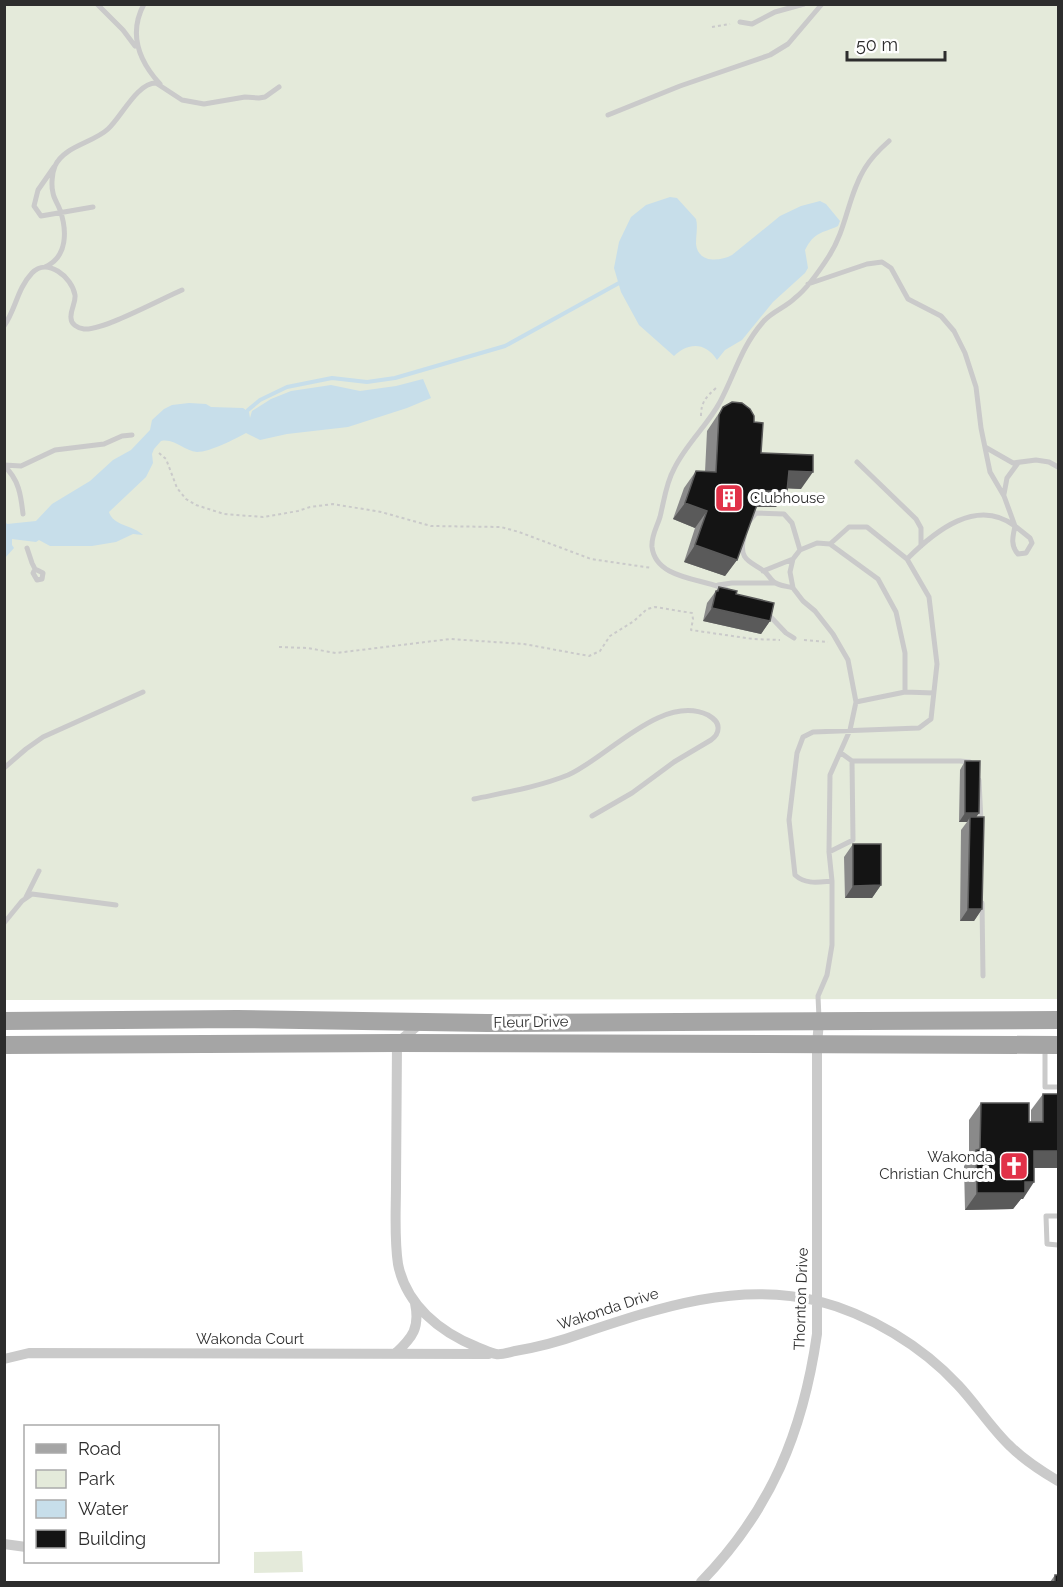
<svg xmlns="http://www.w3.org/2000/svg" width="1063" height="1587" font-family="Raleway,sans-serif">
<rect width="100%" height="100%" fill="#fff"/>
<path fill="#e4eada" d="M4,5H1058V999L5,1000Z
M302,1551L303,1572L254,1573V1552Z"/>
<path fill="#c7deea" d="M670,197L677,198L696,219C698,226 696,235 696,244C698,263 719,262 732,255L780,216L801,206L820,201L826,204L840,221L838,226C821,234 815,231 805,250L808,268L805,273L773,302L742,340L725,350L717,360C706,342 688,342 674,356L639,325L621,292L614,268L619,242L631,217L646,205Z
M423,379L431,398L407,408L348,427L287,434L260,440L246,433C235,439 210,452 197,452C184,451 175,438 161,441L154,449L152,454L153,463L146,477L109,512C113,526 133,525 143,535L133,534L116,542L92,546H50L39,540L36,542L12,539V545L14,548L5,558V521L7,524L36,521L52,504L90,481L113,460L131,450L150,430L152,420L164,409L172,405L189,403L206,404L211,407L243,408L249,412L250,418L252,411L271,399L291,391L331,385L360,391L396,386Z"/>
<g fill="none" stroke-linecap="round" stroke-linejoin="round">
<path stroke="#c7deea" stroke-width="4" d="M248,410L260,400L287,387L332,378L367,382L395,378L505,346L619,283"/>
<path stroke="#cacaca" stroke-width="2" stroke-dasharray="3 3" stroke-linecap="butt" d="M712,27L730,24
M701,416C701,402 706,397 716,388
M159,453L166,459L177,488L186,499L196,505L224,514L263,517L298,511L310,507L333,504L381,512L431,526L501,527L519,532L591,559L652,568
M804,640L828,642
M279,647L307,648L336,653L450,639L524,644L589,656L600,651L610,636L634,621L647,609L655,607L692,613L693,619L691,630L753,639L780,640"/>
<path stroke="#cacaca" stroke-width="5" d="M97,4L123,30L135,46
M144,4C128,34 139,61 160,84
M740,22L752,24L775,12L804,4
M608,115L680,86L770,55L788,44L822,4
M54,167L38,190L34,206L41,216L93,207
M45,267C68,257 67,230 60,210C58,204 54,199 53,193C51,186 52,173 55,166C64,146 93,143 108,129C122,116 137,83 156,83L182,100L204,104L245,97L259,98L265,97L279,87
M808,284L867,264L882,262L891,268L908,299L941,316L954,331L965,353L976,387L981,428L990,472L1004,496L1015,526L1030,538L1032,543L1026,553L1018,554C1010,545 1013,536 1015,526C977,497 935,531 907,559
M4,326C16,309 17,289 32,273C47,257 72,277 75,295C76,303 70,310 71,318C71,324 77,328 84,329C102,331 161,299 182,290
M985,447L1013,463L1036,460L1049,462L1058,467
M857,462L916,519L921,528V546
M4,465L21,466L55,450L104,444L122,436L132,435
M4,466C19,479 21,496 23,514
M1004,494L1007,478L1018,463
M748,523L756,513L784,514L792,523L800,550
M744,537C738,560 750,561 764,571C768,574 770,579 774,582C779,586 787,586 793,588
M27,548L32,563L35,569L43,573L42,579L37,580L33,573L35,569
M763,571L793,559
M718,585L732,583H776
M731,592C710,578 656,582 652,547C651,536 657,527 660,517C664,501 666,483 674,469C686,444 707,426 720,402C735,374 741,347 763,322C772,311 785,308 795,298C808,288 820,270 829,256C847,228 848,195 865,168C871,158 880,149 889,141
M767,613L786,633L794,638
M905,692L934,693
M852,761H960L970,762
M4,768L26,749L43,737L143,692
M979,780L981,822
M474,799C507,792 538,787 568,775C607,758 662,693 708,715C713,718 719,722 718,729C718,734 715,737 711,740L674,762L632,793L592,816
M829,852L853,840L852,761L841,753
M832,881L829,852L830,775L850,730L856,702L848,660L833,634L815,611L803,601L793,588L790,572L793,559L800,550L817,543L830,544L878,579L896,612L905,653V692L856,702
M26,897L39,871
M982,903L983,976
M4,923L22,901L32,894L116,905
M819,1018L818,996L827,975L832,945V881C819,882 806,885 795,875L789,820L797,753L803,737L813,732L919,728L931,719L937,664L929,597L907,559L867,527H849L830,544
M1045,1048V1087H1058
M1058,1216H1046L1047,1244L1058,1245"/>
<path stroke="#cacaca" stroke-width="10" d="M422,1022L397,1043C397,1090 396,1137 396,1184C396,1210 394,1238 398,1264C406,1305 440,1332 477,1347C483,1349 490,1353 496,1354C502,1355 510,1352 515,1351C539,1347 561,1341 583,1333C658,1308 738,1281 818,1301C869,1314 922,1346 958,1385C976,1404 991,1428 1010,1446C1024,1460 1041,1471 1058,1481
M395,1354C413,1337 420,1328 415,1303
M4,1359L29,1353L489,1354
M4,1544L26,1547
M701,1582C771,1510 803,1432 817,1334V1044L819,1022"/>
<path stroke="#a5a5a5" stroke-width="18" d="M4,1021L237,1019L487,1023L1058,1020
M4,1045L397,1043L1058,1045"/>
</g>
<path fill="#8a8a8a" d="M723,407L754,422L761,453L801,489L787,488L776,507H756L737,560L725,576L684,562L695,528L673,519L684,488L696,471L705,472L707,431Z
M719,587L736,594L770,621L761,634L703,621L707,603Z
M965,761L979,813L976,817L982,909L974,921H960L961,830L967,822H959L960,770Z
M853,844L881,885L872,898H845L844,857Z
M1043,1094H1059V1168H1034L1023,1199H1021L1013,1209L965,1210L964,1166L969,1160V1120L981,1103L1029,1122H1031V1110Z
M1055,1575L1059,1582H1050Z"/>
<path fill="#5a5a5a" d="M789,471L813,472L801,489L778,488Z
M762,491H787L776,507H750Z
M685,503L707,511L695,528L673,519Z
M695,545L737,560L725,576L684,562Z
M712,608L770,621L761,634L703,621Z
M965,813H979L973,822L970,817L967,822H959Z
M881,885L872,898H845L853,886Z
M968,909H982L974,921H960Z
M1034,1151H1059V1168H1022Z
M1025,1182H1034L1023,1199H1021L1013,1209L965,1210L977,1193Z"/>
<path fill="#141414" stroke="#5a5a5a" stroke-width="1.5" d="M732,402L742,403L750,409L754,416V422L763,423L761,453L813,455V472L789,471L787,491H762L737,560L695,545L707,511L685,503L696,471L716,472L719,415L723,407Z
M719,587L737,591L736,594L774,603L770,621L712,608L716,591H718Z
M965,761H980L979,813H965Z
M970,817H984L982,909H968Z
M853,844H881V885L853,886Z
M1043,1094H1059V1151H1034V1182H1025V1193H977L976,1150L980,1149L981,1103H1029V1122H1043Z
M1055,1575H1059V1582H1055Z"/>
<defs>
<g id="building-square" transform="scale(1.5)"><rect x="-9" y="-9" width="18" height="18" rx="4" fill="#e13148" stroke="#fff"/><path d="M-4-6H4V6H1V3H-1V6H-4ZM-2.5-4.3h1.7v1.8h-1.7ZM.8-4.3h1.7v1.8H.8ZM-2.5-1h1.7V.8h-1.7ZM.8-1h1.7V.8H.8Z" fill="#fff"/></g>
<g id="church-square" transform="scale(1.5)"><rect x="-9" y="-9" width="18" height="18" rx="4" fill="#e13148" stroke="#fff"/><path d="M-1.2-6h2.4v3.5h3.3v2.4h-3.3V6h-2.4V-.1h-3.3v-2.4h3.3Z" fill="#fff"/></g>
</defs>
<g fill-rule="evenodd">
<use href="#building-square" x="729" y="498"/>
<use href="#church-square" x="1014" y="1166"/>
</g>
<g text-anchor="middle" stroke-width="6" stroke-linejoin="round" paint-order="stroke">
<g font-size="15" fill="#2d2d2d" stroke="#fff" text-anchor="start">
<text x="750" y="503">Clubhouse</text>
<text x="993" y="1162" text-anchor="end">Wakonda<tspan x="993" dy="17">Christian Church</tspan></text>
</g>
<g font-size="15" fill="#2d2d2d" stroke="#fff">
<text transform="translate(531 1022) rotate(-1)" y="5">Fleur Drive</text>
<text transform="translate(801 1299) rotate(-88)" y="5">Thornton Drive</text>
<text transform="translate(608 1309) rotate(-18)" y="5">Wakonda Drive</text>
<text x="250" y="1344">Wakonda Court</text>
</g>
</g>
<rect width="1063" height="1587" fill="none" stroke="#2d2d2d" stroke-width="12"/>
<rect x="24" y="1425" width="195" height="138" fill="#ffffff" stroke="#ababab" stroke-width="1.5"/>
<rect x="36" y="1444" width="30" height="9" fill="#a5a5a5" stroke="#ababab" stroke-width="1.5"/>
<text x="78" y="1455" font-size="18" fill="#2d2d2d">Road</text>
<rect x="36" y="1470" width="30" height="18" fill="#e4eada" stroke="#ababab" stroke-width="1.5"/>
<text x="78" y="1485" font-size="18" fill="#2d2d2d">Park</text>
<rect x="36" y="1500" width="30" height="18" fill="#c7deea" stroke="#ababab" stroke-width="1.5"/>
<text x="78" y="1515" font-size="18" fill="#2d2d2d">Water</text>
<rect x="36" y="1530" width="30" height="18" fill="#141414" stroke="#ababab" stroke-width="1.5"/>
<text x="78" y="1545" font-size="18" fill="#2d2d2d">Building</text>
<path d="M847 51v9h98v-9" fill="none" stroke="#2d2d2d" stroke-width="3"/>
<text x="856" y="51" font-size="18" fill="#2d2d2d" stroke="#ffffff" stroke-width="4.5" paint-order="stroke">50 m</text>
</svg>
